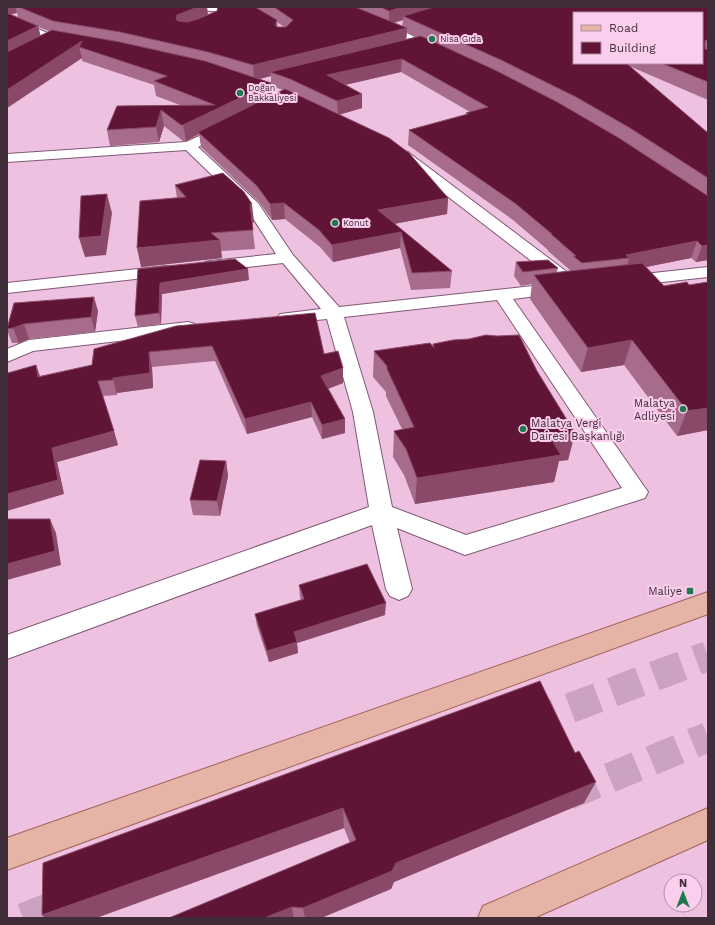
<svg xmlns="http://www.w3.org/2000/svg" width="715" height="925" font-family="'Work Sans',sans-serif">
<rect width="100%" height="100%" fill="#eec1e1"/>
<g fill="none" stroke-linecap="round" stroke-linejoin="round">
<path stroke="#cba3c0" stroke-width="30" stroke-dasharray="30 15" stroke-linecap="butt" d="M528,724L708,656
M568,795L708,737
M23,918L70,900"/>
<g stroke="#805975" stroke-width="2">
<path id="minor" d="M195,7C206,7 245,4 252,11L247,14L200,10Z
M330,7H344L394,27L440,49L441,51L436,54L432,53L386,31L332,9Z
M7,16L57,37L58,39L57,41L7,67V59L45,39L7,23Z
M226,124L231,125L233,128L231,131L198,147L258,203L293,255L339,307L560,283L398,158L396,155L398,152L403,151L408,152L571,275L574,279L571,283L566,284L571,288L568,292L513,299L648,492L645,498L465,555L397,528L412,589L408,596L399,600L390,596L386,589L372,525L7,659V635L369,507L353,412L327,319L286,323L280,322L277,318L280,314L321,309L283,263L211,271L205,270L203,266L205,262L211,261L276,254L247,209L186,150L7,162V154L186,142ZM497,300L622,488L466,535L392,507L373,412L344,317Z
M166,266L172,267L174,271L172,275L7,293V283Z
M708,267V277L626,286L620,285L617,281L620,277L626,276Z
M188,322L195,324L197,328L195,332L33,351L7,362V349L29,340Z"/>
</g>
<g stroke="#a06459" stroke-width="2">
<path id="major" d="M708,592V614L7,870V838Z
M708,808V840L534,918H478L483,906Z"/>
</g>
<use href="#minor" fill="#fff" fill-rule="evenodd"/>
<use href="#major" fill="#e5b4a6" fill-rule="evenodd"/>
</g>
<path fill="#a76b8c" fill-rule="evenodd" d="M7,7H207L208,15L217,11L218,7H708V100L629,66L708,133V260L696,262L691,258L646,267L664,286L689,285L708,282V430L677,436L624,365L581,372L530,299L532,284L521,286L514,276L516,262L558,268L557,272L570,271V270L548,251V250L513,220L408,145L409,130L466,115V113L470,112L401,72L345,85L362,108L339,115L448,198L447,214L394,224L452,271L450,288L411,290L400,248L333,262L320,247L285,219L272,220L259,202L201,147L199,134L186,141H183L164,126L159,142L110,146L107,130L117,106L180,105L156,96L154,85L82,61V58L7,108ZM17,13L18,17L10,14ZM574,13L702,63H574ZM403,20L402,27L394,23ZM277,22L284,27H277ZM38,27L46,30L49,31L41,36ZM407,32L416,37L406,39ZM271,76V86L283,90L272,96L271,83L260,79Z
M175,185L254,222L252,223L255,249L221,251L222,258L141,267L177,198Z
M138,269L249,280L162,294L161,324L138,327L135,316Z
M14,303L98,311L95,332L29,339L19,343H12L7,330V328Z
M176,326L324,354L343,383L328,389L345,433L322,439L312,417L247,434L215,361L152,367L153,388L117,393V395L103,396L118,445L57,462L64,494L8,373L36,365L40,376L92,365Z
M433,344L537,371L575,433L568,460L559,461L554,482L415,504L404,475L393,457L394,431L402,429L386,396V392L373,377L374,351L432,346Z
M226,461L228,476L220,516L193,515L190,500Z
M299,585L385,615L297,643L298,653L269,662L257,626L255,614L301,600L300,597Z
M540,681L584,803L394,882L391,889L321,918H169L350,843L344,828L96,918H45Z"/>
<path fill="#8b496a" d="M7,7H15L17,13L7,15Z
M198,7H207L208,17L179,29L176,19L177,15Z
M402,7H447L403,16V20L389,24V11Z
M277,20L278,34L275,25Z
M38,26L41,39L7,57V41Z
M407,28L406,43L270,72L271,76L254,80L253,65Z
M82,41L79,47L82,58L7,108V90Z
M402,59L401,72L327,89V75Z
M271,83L272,97L198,132L199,134L186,141L183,125Z
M362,94V108L338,115L337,101Z
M161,110L164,126L159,142L156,127Z
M107,194L112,213L106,255L85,257L79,238Z
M448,198L447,214L377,227L378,210Z
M284,203L285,219L272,220L270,204Z
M250,204H252L254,222L252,223Z
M401,232L400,248L333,262L332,245Z
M220,240L222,258L141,267L137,248Z
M697,241L691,258L626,271L629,258L626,255Z
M708,245V260L696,262L702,246Z
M248,269L249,280L162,294L161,324L159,313L160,283Z
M94,297L98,311L95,332L91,317Z
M24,324L29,339L19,343L13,328Z
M632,340L624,365L581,372L588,348Z
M149,352L152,367L153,388L117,393V395L113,378Z
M36,365L41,380L38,377Z
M343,368V383L322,391L321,376Z
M311,402L312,417L247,434L245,419Z
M708,408V430L677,436L687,411Z
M345,419V433L322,439V425Z
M114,431L118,445L57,462L64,494L7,511V494L52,448Z
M575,433L568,460L559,461L554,482L415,504L417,478L550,437Z
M226,461L228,476L220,516L217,501Z
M50,519L56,533L61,565L7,580V564Z
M386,603L385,615L297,643L298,653L269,662L267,651L294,632Z
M596,782L584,803L394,882L391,889L321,918H305L303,908L396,863Z
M343,808L344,828L96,918H45L42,915Z
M292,907L294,918H264Z"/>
<path fill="#601537" stroke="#8b496a" d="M19,7H198L177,15L176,19L178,21L187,22L198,19L217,11L218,7H255L277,20L275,25L277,27H286L293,20L274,7H355L407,28L253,65L208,52L120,32L53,21Z
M380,7H402L389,11Z
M434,7H708V41L705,40V49L708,50V82L661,63H702V13H574V63H626L708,133V178L630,128L576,97L501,60L403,16Z
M7,13L38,26L7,41Z
M52,30L120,42L205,61L271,83L183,125H181L161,110L156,127L107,130L117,106L215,105L154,81L167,76L79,47L82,41L7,90V52Z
M421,36L495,70L559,103L619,138L708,196V245L702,246L697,241L626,255L629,258L582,263L573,256H576L551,234H552L516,204L409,130L468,114L466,113L488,107L402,59L327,75L362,94L337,101L290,79L270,72Z
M285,89L389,138L409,153L448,198L378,210L452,271L412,273L401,232L332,245L319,230L284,203L270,204L257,186L198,132Z
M223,173L244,192L252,204H250L253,230L211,233L220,240L137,248L140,201L186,197L175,185Z
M107,194L101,236L79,238L81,196Z
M235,259L248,269L160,283L159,313L135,316L138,269Z
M548,260L558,268L523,272L516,262Z
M642,263L664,286L687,282L689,285L708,282V408L687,411L632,340L588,348L534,275Z
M94,297L91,317L24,324L13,328L7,329L14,303Z
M315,313L324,354L338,351L343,368L321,376L345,419L322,425L311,402L245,419L212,346L149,352L150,373L113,378V380L98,381L114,431L52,448L58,480L7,494V370L8,373L36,365L38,377L92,365L94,349L176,326Z
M486,335L497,336L519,335L537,371L575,433L550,437L561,455L417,478L406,449L394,431L414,427L387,369V366L374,351L430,343L434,348L433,344L453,340L469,339Z
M200,460L226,461L217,501L190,500Z
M7,519H50L55,551L7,564Z
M367,564L386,603L294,632L297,642L267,651L255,614L304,599L299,585Z
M540,681L575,753L579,751L596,782L396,863L392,871L303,908L292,907L264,918H169L356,840L343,808L42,915L43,863Z"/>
<g fill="#20784d" stroke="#fbceee" stroke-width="1.5">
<circle cx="432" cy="39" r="4"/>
<circle cx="240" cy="93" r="4"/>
<circle cx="335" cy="223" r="4"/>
<circle cx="683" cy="409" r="4"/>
<circle cx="523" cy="429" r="4"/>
<rect x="686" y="587" width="8" height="8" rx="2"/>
</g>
<g text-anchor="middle" stroke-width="4" stroke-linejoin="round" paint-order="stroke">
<g font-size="9" fill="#3f2d3a" stroke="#fbceee" text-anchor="start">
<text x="440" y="42">Nisa Gıda</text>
<text x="248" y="91">Doğan<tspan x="248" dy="10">Bakkaliyesi</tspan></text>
<text x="343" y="226">Konut</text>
</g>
<g font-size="11" fill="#3f2d3a" stroke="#fbceee" text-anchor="end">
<text x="675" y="407">Malatya<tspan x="675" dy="13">Adliyesi</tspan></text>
<text x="531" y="427" text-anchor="start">Malatya Vergi<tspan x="531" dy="13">Dairesi Başkanlığı</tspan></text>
<text x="682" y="595">Maliye</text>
</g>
</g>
<rect width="715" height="925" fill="none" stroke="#3f2d3a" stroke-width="16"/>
<rect x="573" y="12" width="130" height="52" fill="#fbceee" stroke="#b08ea6"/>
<rect x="581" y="25" width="20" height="6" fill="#e5b4a6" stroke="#b08ea6"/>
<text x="609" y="32" font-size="12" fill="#3f2d3a">Road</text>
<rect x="581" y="42" width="20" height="12" fill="#601537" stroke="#b08ea6"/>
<text x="609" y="52" font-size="12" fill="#3f2d3a">Building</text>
<g transform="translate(683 893)"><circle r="19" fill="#fbceee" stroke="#b08ea6"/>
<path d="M0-3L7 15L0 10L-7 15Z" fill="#20784d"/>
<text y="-6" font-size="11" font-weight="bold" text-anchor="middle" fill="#3f2d3a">N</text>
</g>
</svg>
